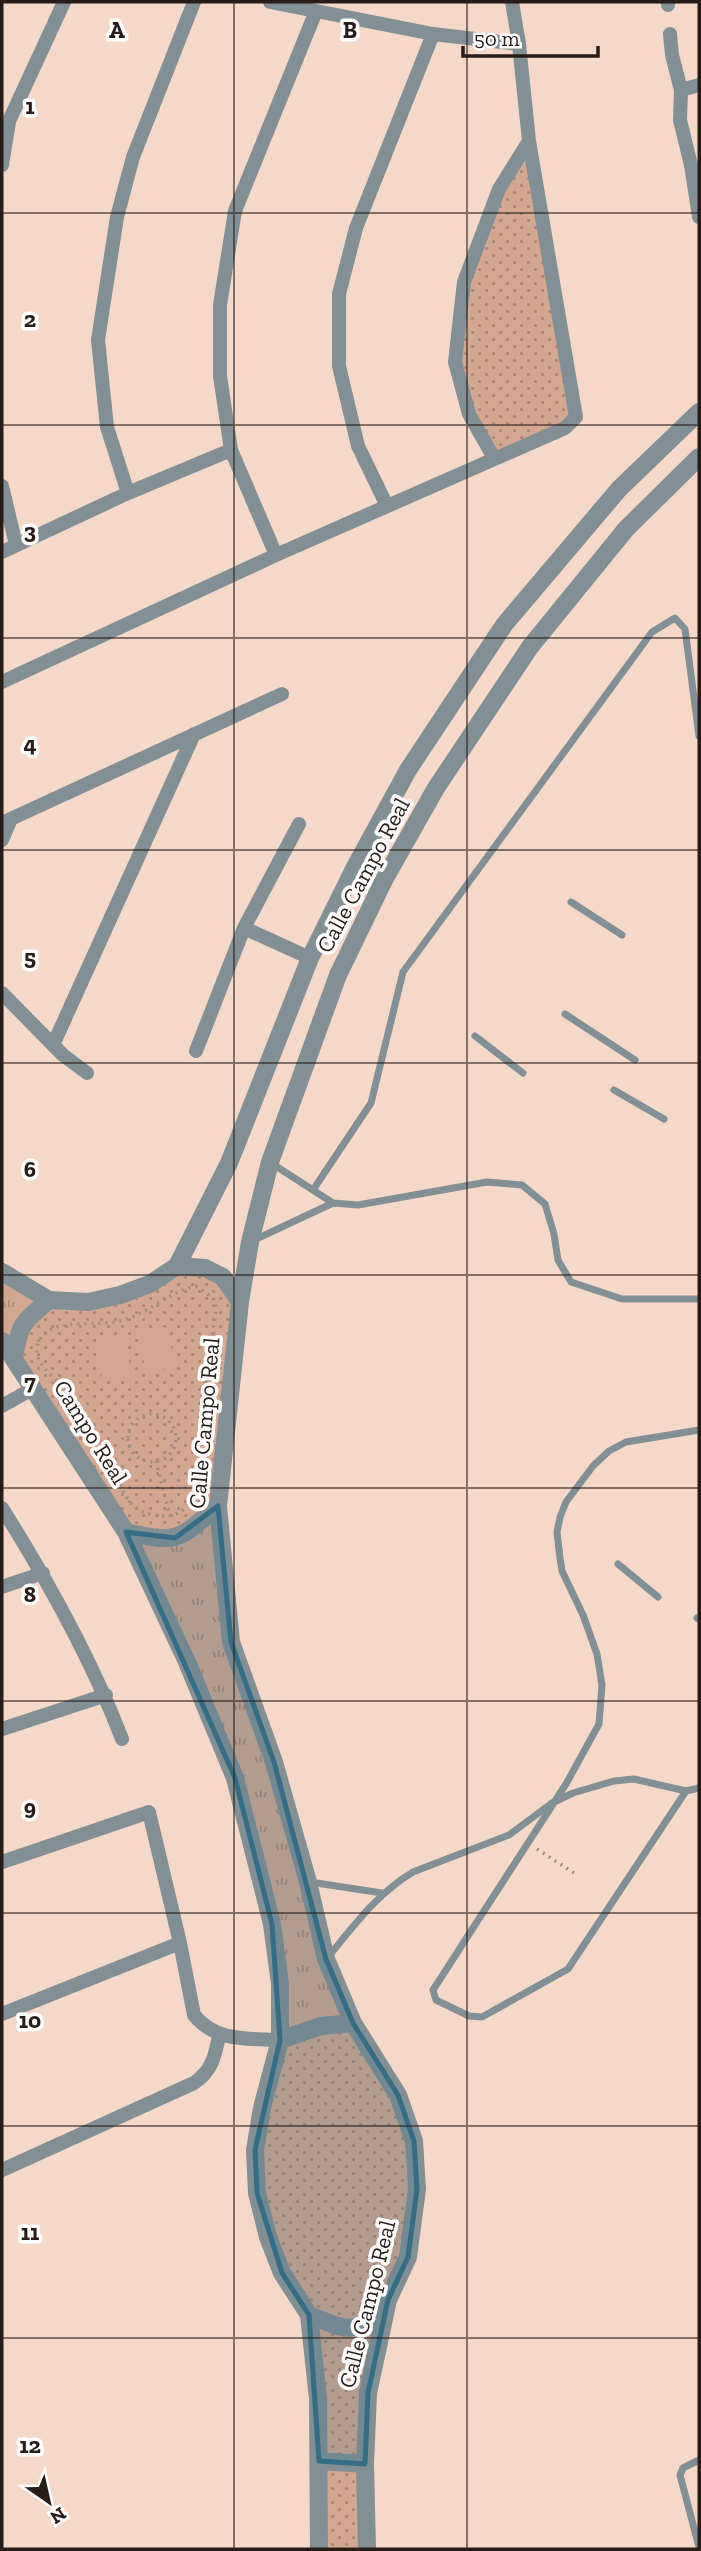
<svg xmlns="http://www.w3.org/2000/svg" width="701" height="2551" font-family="'Zilla Slab',serif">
<defs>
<pattern id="grass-tufts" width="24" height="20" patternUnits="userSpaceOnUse" patternTransform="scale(1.75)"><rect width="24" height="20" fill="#d4a890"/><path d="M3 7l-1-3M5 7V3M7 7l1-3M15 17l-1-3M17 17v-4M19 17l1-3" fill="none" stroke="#ac8875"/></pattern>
<pattern id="park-dots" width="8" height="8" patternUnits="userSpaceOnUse" patternTransform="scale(1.75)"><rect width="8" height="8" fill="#d4a890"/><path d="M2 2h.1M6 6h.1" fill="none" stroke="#ac8875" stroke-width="1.8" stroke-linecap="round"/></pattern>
</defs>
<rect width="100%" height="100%" fill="#f5d8c7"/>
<path fill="url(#grass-tufts)" d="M2,1272L49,1300L17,1335L2,1341Z
M218,1506L231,1642L353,2023L280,2040V1984L235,1778L126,1532Z"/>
<path fill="url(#park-dots)" d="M529,141L576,417L494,458L455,362L464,282L499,189Z
M177,1266L205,1268L240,1302L218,1506L190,1530L126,1532L14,1358L17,1335L49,1300L88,1302Z
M353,2023L398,2095L417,2189L368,2393L367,2549H319L309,2315L257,2193L280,2040Z"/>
<path fill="#d4a890" d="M169,1327L174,1368L145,1372L140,1330Z
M126,1335L131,1377L102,1381L97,1339Z"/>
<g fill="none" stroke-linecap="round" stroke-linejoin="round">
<path stroke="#a38d81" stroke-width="3.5" stroke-dasharray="2 5" stroke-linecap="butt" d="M196,1286L213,1298L216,1307C213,1339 205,1369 202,1401C200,1430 204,1463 196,1491C194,1498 186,1508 180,1512C172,1516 163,1517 154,1515C114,1508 119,1460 94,1435C86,1426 78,1423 73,1411C71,1407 72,1401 69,1396C61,1378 26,1364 40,1339C52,1317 98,1327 120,1321C148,1314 168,1292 196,1286Z
M128 1438a24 24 0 1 1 48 0a24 24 0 1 1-48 0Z
M156,1461L170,1517
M537,1849L574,1873"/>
<path stroke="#828f95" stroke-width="7" d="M571,902L622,935
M565,1014L635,1060
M475,1036L523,1073
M614,1090L664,1119
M271,1163L333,1203
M313,1190L371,1103L403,972L652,632L675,618L685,629L699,736
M254,1240L333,1203L358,1205L487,1182L522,1185L545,1204L554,1234L558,1260L571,1282L622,1299H699
M618,1564L658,1597
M697,1618L699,1619
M686,1791L568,1969L482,2017L469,2016L436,2000L433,1990L566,1784L599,1724L602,1685L597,1654L583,1615L562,1571L560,1558L557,1532L560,1517L566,1502L593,1466L609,1451L626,1442L699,1430
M310,1882L382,1893
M329,1956C355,1924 378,1893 413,1872L509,1835L552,1803L573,1793L614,1781L634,1779L686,1791L699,1788
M699,2460L683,2468L680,2475L699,2547"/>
<path stroke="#828f95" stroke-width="14" d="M270,2L433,34L519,44
M668,2V5
M670,34L672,55L681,90L680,120L691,165L699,217
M681,90L699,85
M2,131L9,121L64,2
M2,165L9,122
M494,458L469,414L455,362L464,282L499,189L529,141
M2,486L16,545
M128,493L107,427L98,340L117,217L133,157L194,2
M387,506L358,446L339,366V294L356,228L433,34
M2,552L128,493L231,450
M276,555L231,450L220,376V305L235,211L316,11
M2,682L276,555L565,428L576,417L529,141L519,44L512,2
M2,823L282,694
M2,840L11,819
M244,928L310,958
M2,993L63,1055L87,1073
M53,1045L194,734
M196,1051L244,928L299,824
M2,1406L34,1388
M2,1508C48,1581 91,1658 122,1739
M2,1587L43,1573
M2,1729L106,1695
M2,1862L149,1812L180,1943L194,2015C217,2043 248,2038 280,2040
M2,2014L180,1943
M2,2170L194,2083C212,2071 215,2056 219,2036"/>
<path stroke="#828f95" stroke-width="18" d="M177,1266L229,1163L310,958L355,867L408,770L504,625L619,489L699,412
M2,1272L49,1300
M2,1341L126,1532L187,1662L235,1778L272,1924L280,1984V2040L262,2108L255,2150L257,2193L268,2237L282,2273L309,2315L318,2399L319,2549
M14,1358C19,1324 23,1322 49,1300L88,1302L120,1295L150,1284L177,1266L205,1268L223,1277L240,1302
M126,1532C178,1544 178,1540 218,1506
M280,2040L321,2026L353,2023
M309,2315C354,2333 353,2335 387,2301
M319,2461L365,2464
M367,2549L365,2464L368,2393L388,2300L408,2257L417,2189L414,2141L398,2095L353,2023L326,1959L308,1882L274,1762L231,1642L218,1506L240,1302L250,1242L270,1162L338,975L384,880L436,788L530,647L626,529L699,457"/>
</g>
<path fill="#336d86" fill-opacity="0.2" stroke="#336d86" stroke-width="5" stroke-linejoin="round" d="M218,1506L231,1642L274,1762L326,1959L353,2023L398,2095L414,2141L417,2189L408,2257L388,2300L368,2393L365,2464L319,2461L309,2315L282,2273L257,2193L255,2150L280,2040L272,1924L235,1778L126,1532L175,1538Z"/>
<path fill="none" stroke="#271c17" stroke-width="2" stroke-opacity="0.55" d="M234,2V2549M467,2V2549M2,213H699M2,425H699M2,638H699M2,850H699M2,1063H699M2,1275H699M2,1488H699M2,1701H699M2,1913H699M2,2126H699M2,2338H699"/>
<g text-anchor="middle" stroke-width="7" stroke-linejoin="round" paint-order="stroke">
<g font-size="23" fill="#271c17" stroke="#fff">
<text transform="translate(363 875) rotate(-62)" y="8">Calle Campo Real</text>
<text transform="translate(204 1423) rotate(-85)" y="8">Calle Campo Real</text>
<text transform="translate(91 1432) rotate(58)" y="8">Campo Real</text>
<text transform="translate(367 2304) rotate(-76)" y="8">Calle Campo Real</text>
</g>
</g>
<g font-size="23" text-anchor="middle" font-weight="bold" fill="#271c17" stroke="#fff" stroke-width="7" stroke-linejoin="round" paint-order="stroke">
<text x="117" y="38">A</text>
<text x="350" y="38">B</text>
<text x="30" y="114">1</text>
<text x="30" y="327">2</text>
<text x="30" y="539">3</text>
<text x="30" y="752">4</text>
<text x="30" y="965">5</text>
<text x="30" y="1177">6</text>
<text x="30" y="1390">7</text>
<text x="30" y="1602">8</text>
<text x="30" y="1815">9</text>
<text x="30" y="2028">10</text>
<text x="30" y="2240">11</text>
<text x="30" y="2453">12</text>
</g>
<rect width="701" height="2551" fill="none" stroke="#271c17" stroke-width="7"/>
<g transform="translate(49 2502) rotate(146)" stroke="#ffffff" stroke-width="5" paint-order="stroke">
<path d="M0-5L12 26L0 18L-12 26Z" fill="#271c17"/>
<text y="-10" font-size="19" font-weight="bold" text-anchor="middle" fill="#271c17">N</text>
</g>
<path d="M463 46v10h135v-10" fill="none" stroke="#271c17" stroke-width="3.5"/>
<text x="474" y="46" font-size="21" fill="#271c17" stroke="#ffffff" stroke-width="5" paint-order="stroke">50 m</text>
</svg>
